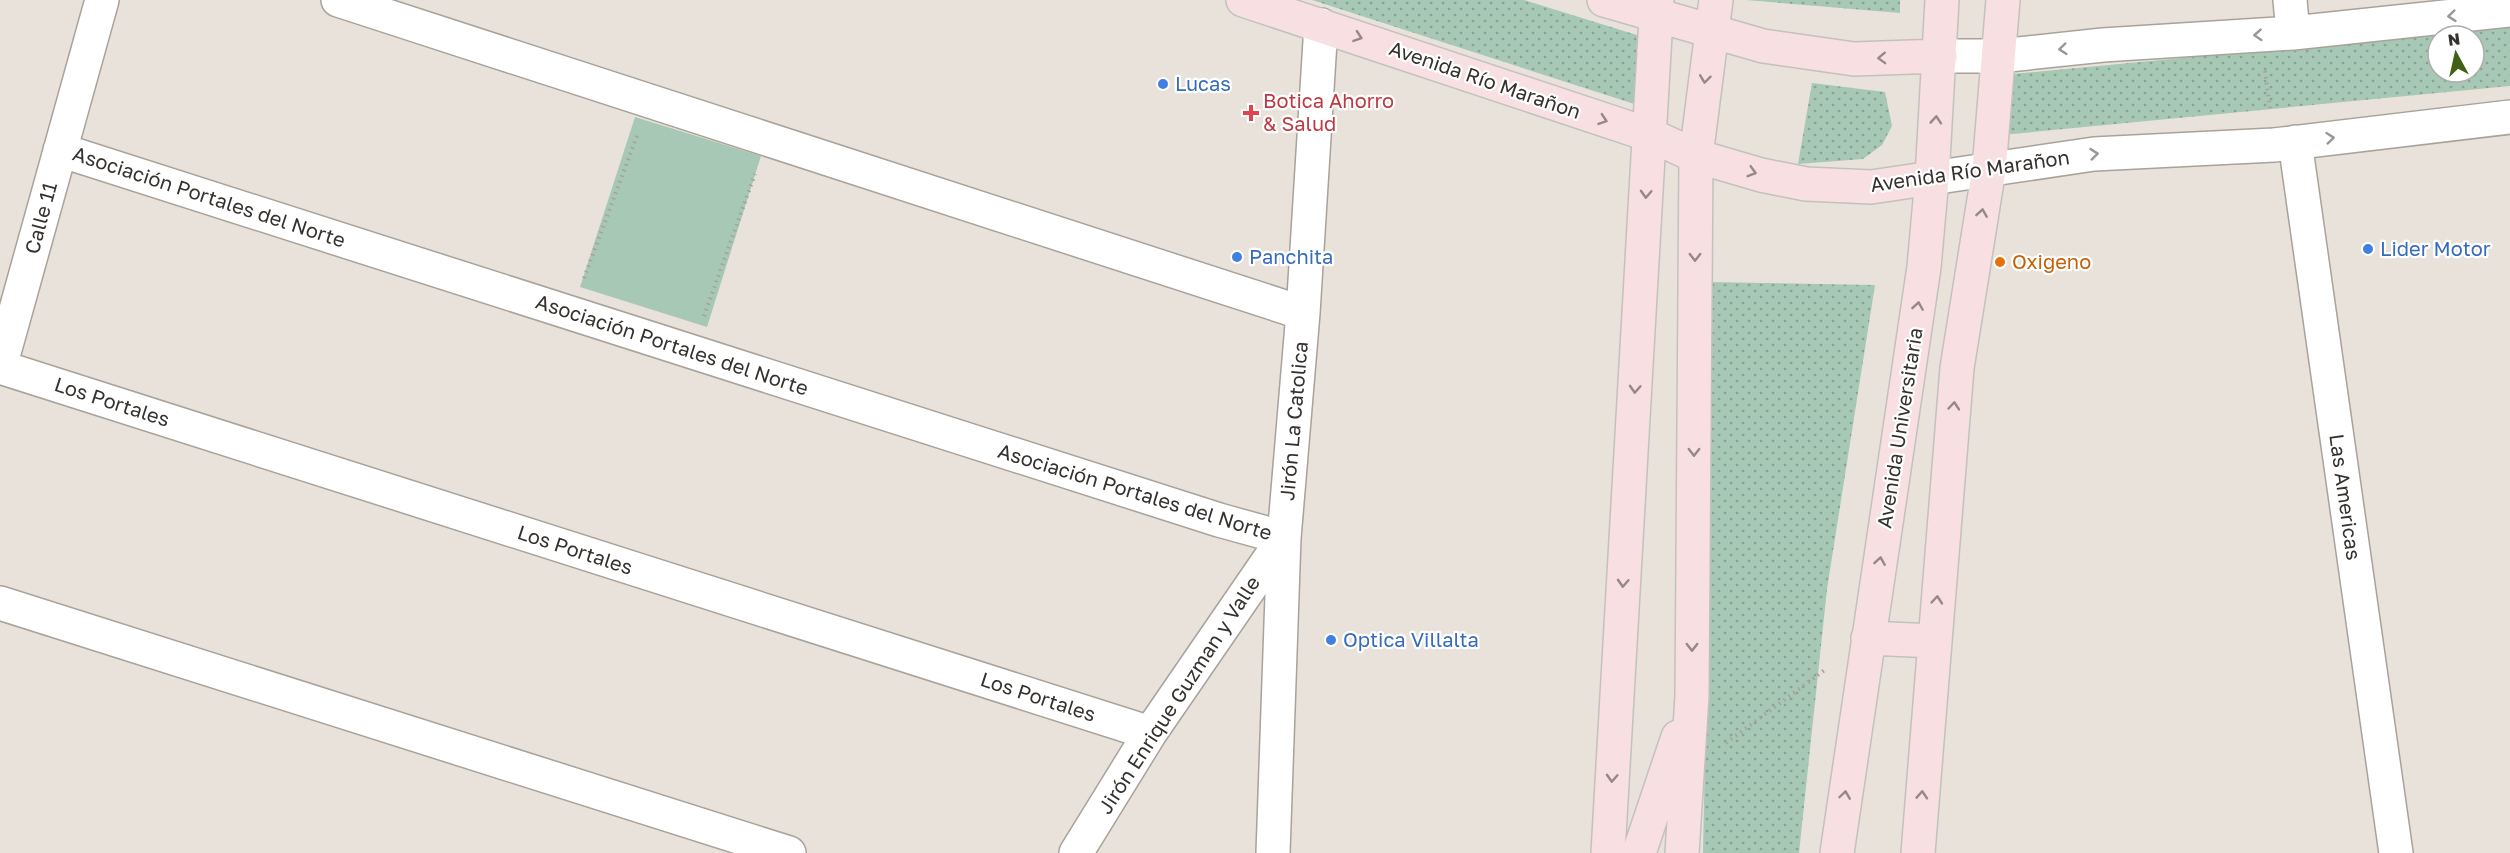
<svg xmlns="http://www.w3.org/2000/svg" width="2510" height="853" font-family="'Golos Text',sans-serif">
<defs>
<pattern id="grass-dots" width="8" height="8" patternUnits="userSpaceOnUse" patternTransform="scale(1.5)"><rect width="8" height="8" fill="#a6c8b5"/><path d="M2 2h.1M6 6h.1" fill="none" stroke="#88a394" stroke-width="1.8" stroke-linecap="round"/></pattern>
</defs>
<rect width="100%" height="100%" fill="#e9e2db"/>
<path fill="url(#grass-dots)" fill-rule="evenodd" d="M1312,0H1524L1669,45L1662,113Z
M1746,0H1900V13Z
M2510,27V86L2002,135V75ZM2438,36H2474V72H2438Z
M1812,83L1885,92L1892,126L1882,145L1863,159L1798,164Z
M1707,282L1875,285L1827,589L1799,853H1703L1710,503Z"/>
<path fill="#a6c8b5" d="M635,117L761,156L707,327L580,287Z"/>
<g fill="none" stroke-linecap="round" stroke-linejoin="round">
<g stroke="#a8a29b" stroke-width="36">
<path id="minor" d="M338,0L1303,313
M2290,0L2293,33
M1940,56H1999L2103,45L2293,33L2510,10
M2295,142L2396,853
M60,150L1219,520L1284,538L1150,733L1076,853
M1932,178L2094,154L2274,145L2510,117
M0,367L1150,733
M0,367L102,0
M0,603L789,853
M1273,853L1284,538L1303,313L1321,25"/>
</g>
<g stroke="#c2c1c0" stroke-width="36">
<path id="major" d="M1243,0L1650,135L1696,156L1761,175L1806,184L1871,187L1932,178
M1604,0L1763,46L1854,59L1940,56
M1868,638L1934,641
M1608,853L1657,0
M1639,853L1678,737
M1682,853L1692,696L1696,156L1716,0
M1837,853L1924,267L1932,178L1942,0
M1918,853L1957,368L1989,169L2003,0"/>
</g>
<path stroke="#a7a19c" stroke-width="4" stroke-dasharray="1.5 4.5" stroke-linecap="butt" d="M2265,71L2270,108
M584,278L637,136
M704,316L755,174
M1726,743L1826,669"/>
<use href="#minor" stroke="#fff" stroke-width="33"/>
<use href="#major" stroke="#f8dfe1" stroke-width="33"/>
</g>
<defs><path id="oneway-chevron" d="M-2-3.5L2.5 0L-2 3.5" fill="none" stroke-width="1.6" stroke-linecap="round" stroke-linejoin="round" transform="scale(1.5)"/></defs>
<g stroke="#9a9896">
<use href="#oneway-chevron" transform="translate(2452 16) rotate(174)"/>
<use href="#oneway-chevron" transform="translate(2258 35) rotate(176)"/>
<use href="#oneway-chevron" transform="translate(2063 49) rotate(174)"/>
<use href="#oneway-chevron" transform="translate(2330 138) rotate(-6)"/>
<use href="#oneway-chevron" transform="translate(2094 154) rotate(-6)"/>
</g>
<g stroke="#968888">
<use href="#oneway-chevron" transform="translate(1358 37) rotate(19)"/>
<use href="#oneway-chevron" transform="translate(1882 58) rotate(178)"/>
<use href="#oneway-chevron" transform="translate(1705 79) rotate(97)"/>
<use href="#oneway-chevron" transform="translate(1603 120) rotate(19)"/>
<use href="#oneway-chevron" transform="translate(1936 120) rotate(-86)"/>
<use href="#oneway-chevron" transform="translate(1752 172) rotate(16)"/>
<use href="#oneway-chevron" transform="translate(1646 194) rotate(93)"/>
<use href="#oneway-chevron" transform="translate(1982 213) rotate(-81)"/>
<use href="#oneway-chevron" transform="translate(1695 257) rotate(90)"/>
<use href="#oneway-chevron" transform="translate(1918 306) rotate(-81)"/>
<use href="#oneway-chevron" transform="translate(1635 389) rotate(93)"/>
<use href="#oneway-chevron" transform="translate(1954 406) rotate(-85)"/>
<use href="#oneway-chevron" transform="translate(1694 452) rotate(90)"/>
<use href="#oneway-chevron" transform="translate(1880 561) rotate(-81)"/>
<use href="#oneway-chevron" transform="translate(1623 583) rotate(93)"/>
<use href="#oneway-chevron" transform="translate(1937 600) rotate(-85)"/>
<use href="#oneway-chevron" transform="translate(1692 647) rotate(90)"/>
<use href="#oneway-chevron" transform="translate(1612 778) rotate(93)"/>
<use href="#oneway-chevron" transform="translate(1845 795) rotate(-82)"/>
<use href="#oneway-chevron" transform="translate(1922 795) rotate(-86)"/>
</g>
<g fill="#3f7fe0" stroke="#fff" stroke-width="2">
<circle cx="1163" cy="84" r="6"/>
<circle cx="2368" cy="249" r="6"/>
<circle cx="1237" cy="257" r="6"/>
<circle cx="1331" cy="640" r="6"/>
</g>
<path fill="#e0444e" stroke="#fff" stroke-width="2" d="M1248 104h6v6h6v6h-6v6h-6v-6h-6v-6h6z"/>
<circle fill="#e8710a" stroke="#fff" stroke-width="2" cx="2000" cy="262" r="6"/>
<g text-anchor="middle" stroke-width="4.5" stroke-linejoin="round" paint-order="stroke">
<g font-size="20" fill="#34312e" stroke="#fff">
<text transform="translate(1485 80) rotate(19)" y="7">Avenida Río Marañon</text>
<text transform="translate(1970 171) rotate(-8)" y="7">Avenida Río Marañon</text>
<text transform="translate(209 197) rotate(18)" y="7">Asociación Portales del Norte</text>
<text transform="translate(41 218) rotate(-75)" y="7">Calle 11</text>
<text transform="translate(672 345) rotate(18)" y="7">Asociación Portales del Norte</text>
<text transform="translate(112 402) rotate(18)" y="7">Los Portales</text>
<text transform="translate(1294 421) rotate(-85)" y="7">Jirón La Catolica</text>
<text transform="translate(1900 428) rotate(-81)" y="7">Avenida Universitaria</text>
<text transform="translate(1135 492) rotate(17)" y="7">Asociación Portales del Norte</text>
<text transform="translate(2345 497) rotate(82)" y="7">Las Americas</text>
<text transform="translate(575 550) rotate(18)" y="7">Los Portales</text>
<text transform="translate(1179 695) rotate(-57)" y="7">Jirón Enrique Guzman y Valle</text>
<text transform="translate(1038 697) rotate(18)" y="7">Los Portales</text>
</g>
<g font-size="20" fill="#366cbe" stroke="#fff" text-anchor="start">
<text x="1175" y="91">Lucas</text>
<text x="2380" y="256">Lider Motor</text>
<text x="1249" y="264">Panchita</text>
<text x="1343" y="647">Optica Villalta</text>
</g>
<g font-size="20" fill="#be3a42" stroke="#fff" text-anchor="start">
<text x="1263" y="108">Botica Ahorro<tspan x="1263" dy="23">&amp; Salud</tspan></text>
</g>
<g font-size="20" fill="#c56008" stroke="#fff" text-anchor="start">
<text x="2012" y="269">Oxigeno</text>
</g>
</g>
<g transform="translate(2456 54) rotate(352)"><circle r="28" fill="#ffffff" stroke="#aeadab" stroke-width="1.5"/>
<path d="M0-4.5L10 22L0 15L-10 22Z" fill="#406117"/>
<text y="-9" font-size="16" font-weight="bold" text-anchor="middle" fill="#34312e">N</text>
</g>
</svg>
